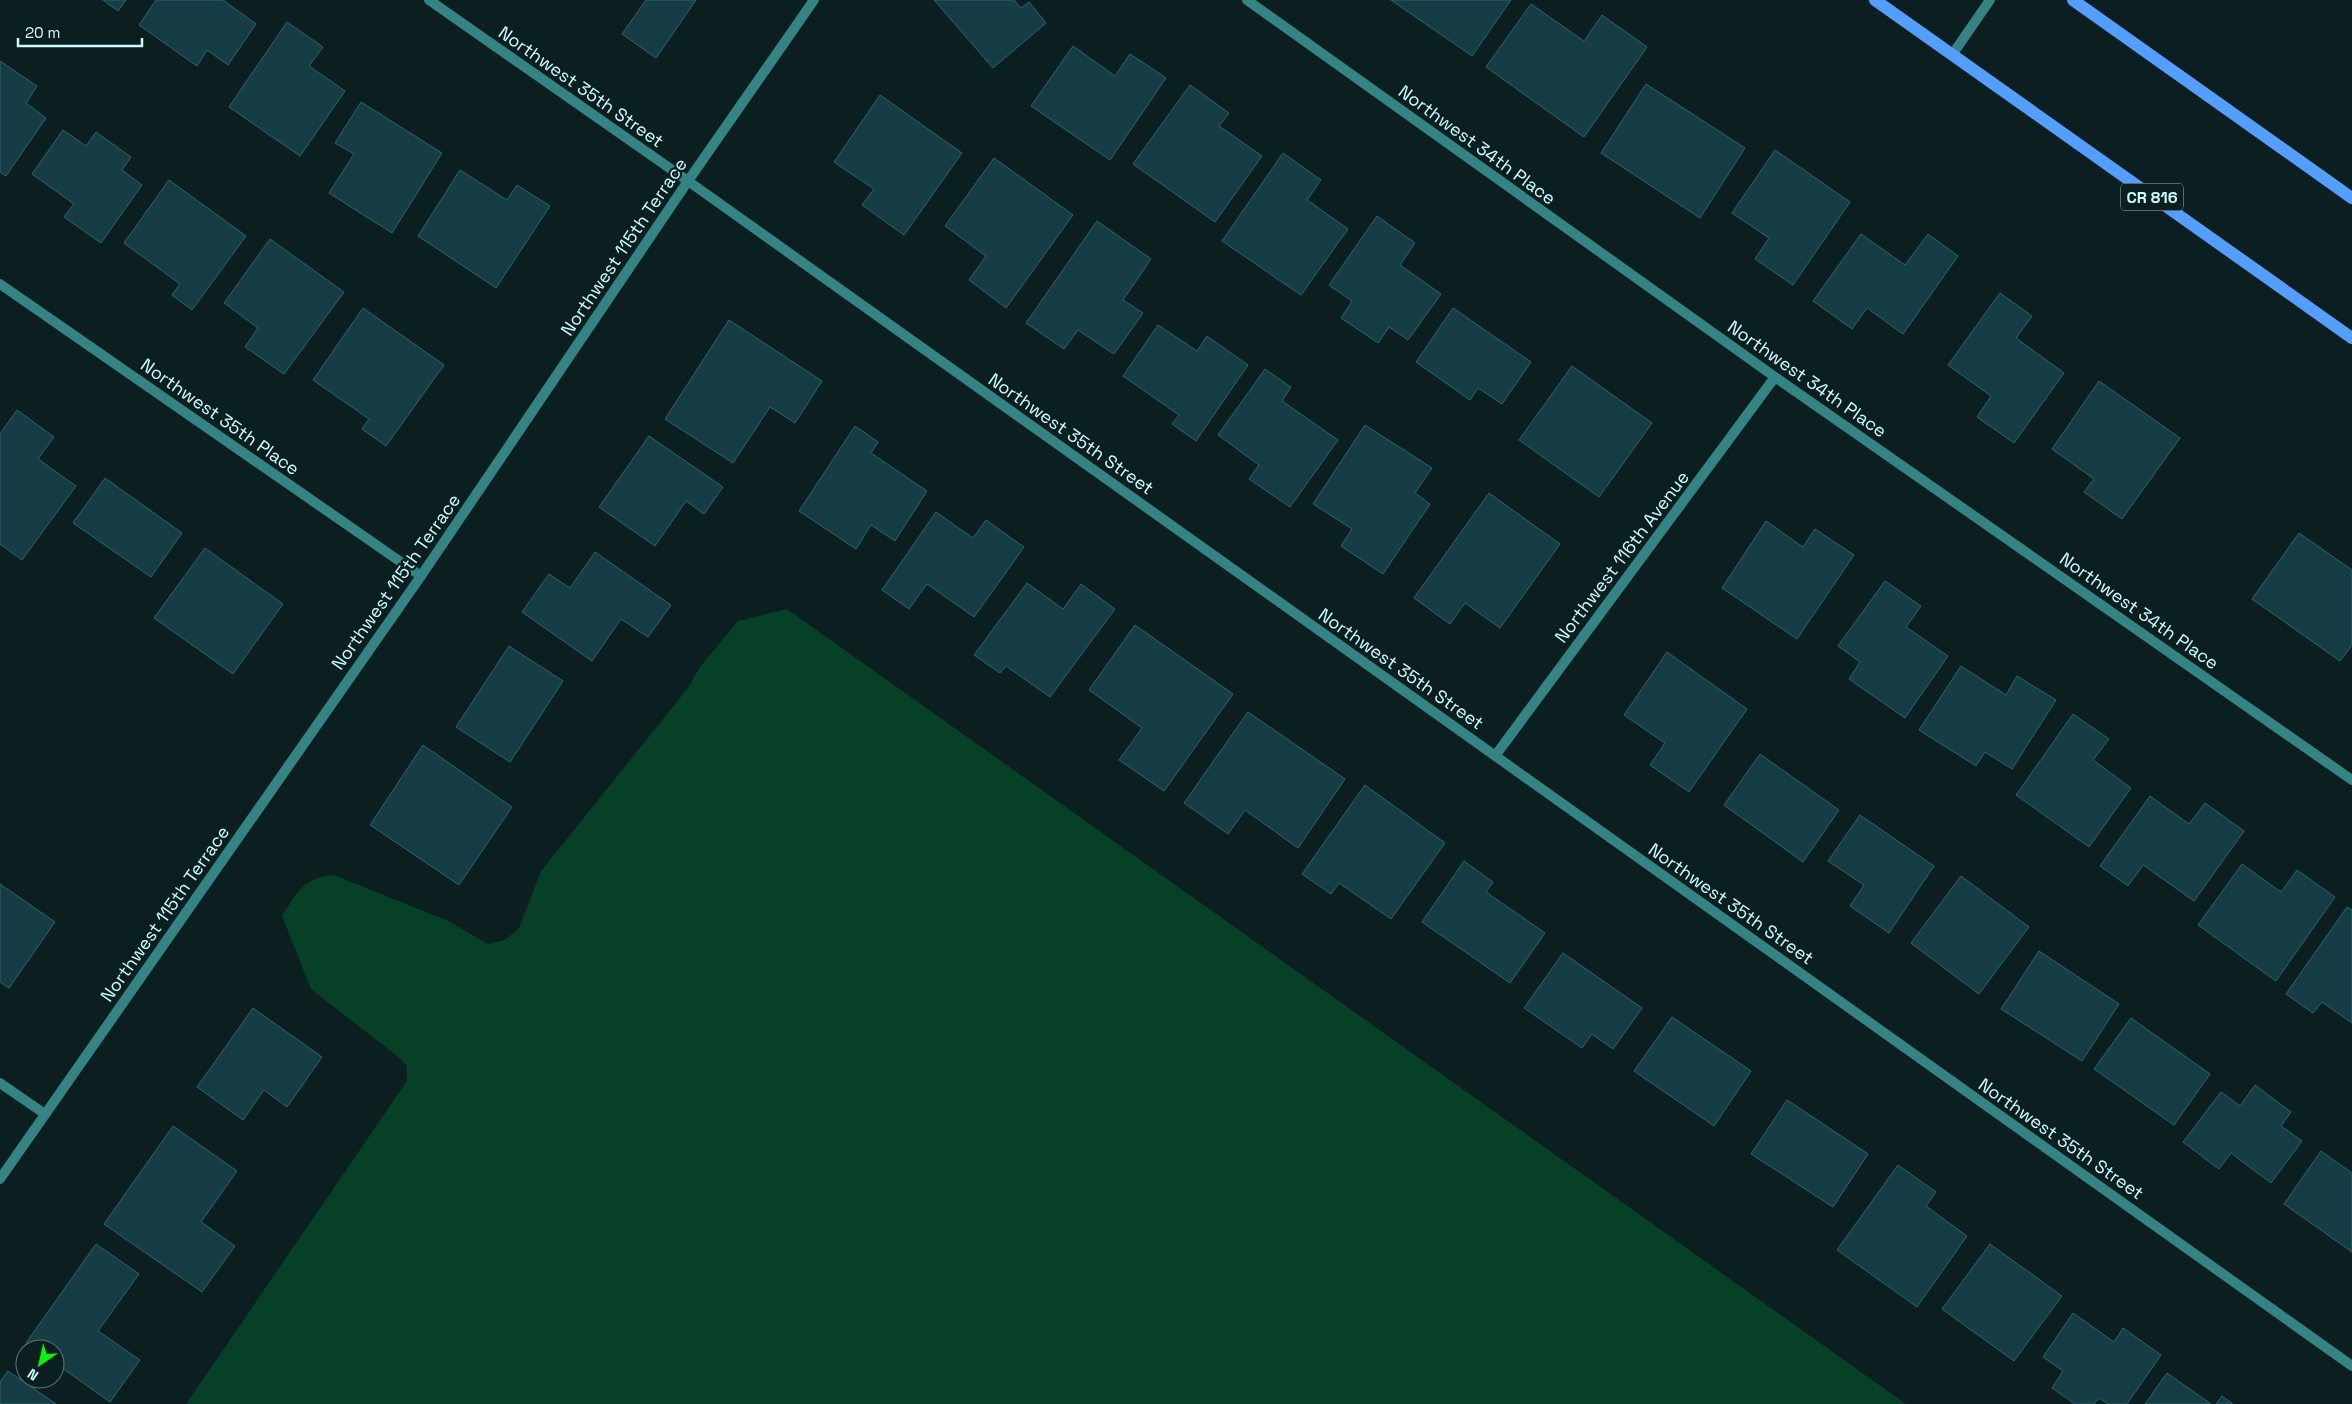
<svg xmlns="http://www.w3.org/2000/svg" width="2352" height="1404" font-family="'Space Grotesk',sans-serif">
<rect width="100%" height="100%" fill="#0b1f21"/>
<path fill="#064027" d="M787,609L1906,1404H186L407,1081V1066L401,1059L311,989L282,916C297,893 303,877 334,875L448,921L488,944L505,940L519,928L541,871L688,688L700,667L738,621Z"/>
<path fill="#163d44" stroke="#266771" d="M103,0H126L118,11Z
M156,0H223L256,24L228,65L207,50L197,66L139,25Z
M646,0H696L656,58L622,34Z
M934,0H1014L1021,8L1029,2L1046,23L993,68Z
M1391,0H1511L1472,56Z
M1531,4L1584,41L1602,15L1647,47L1584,137L1486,67Z
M287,22L323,47L309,66L345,91L300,156L229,107Z
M1073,46L1115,76L1130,54L1166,78L1110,160L1031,106Z
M0,61L37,86L26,103L46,118L6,176L0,172Z
M1646,84L1745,148L1700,218L1601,153Z
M1190,85L1229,113L1219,126L1262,156L1215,222L1133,164Z
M880,95L962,153L904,235L862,205L874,189L834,162Z
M361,102L442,153L392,233L329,193L354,154L335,143Z
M63,130L86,146L96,132L131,157L122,170L142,185L101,243L64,217L74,204L32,174Z
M1775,150L1850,202L1793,285L1755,259L1769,238L1732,213Z
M1283,153L1321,180L1307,200L1348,229L1301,295L1222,241Z
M994,158L1073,215L1006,308L969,280L986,256L945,226Z
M460,170L507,200L517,185L550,206L496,288L418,236Z
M169,180L246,236L192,310L172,295L180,284L124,243Z
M1377,216L1415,243L1400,265L1441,294L1408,340L1389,327L1378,343L1341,318L1352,301L1329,285Z
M1097,221L1151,259L1123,300L1143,313L1114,354L1078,330L1064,349L1026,323Z
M1861,234L1905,265L1928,234L1958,256L1903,334L1867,308L1852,329L1813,301Z
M270,239L344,292L284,374L245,347L258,328L224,303Z
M2000,293L2032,316L2016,338L2064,373L2014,443L1977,417L1991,396L1948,365Z
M363,308L444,365L386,446L362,429L369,419L313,380Z
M1453,308L1531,362L1502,404L1478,388L1470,400L1416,362Z
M729,320L822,381L795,423L770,407L733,463L665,419Z
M1158,325L1197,351L1207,336L1248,365L1196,441L1172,424L1179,415L1123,376Z
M1572,366L1652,423L1599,497L1519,440Z
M1265,369L1291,387L1282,401L1338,440L1290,507L1249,479L1259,465L1218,435Z
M2099,381L2180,438L2122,519L2084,492L2094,479L2052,449Z
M17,410L54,437L38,459L76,486L22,560L0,544V434Z
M1365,425L1432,468L1415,493L1430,504L1383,574L1341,546L1352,529L1313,504Z
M855,426L878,442L871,453L927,491L895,541L871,525L856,549L799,511Z
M649,436L723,487L704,514L686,501L655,546L599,507Z
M105,478L182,533L151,577L73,523Z
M1489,493L1560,544L1500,628L1465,603L1450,624L1414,598Z
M936,512L973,538L986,520L1024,547L974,617L927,584L909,609L882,590Z
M1766,521L1803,547L1815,529L1854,555L1797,639L1722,588Z
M2299,533L2352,570V645L2340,661L2252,599Z
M205,548L283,604L233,674L154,618Z
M595,552L671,605L648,637L621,619L592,661L522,612L549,574L570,588Z
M1885,581L1921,606L1906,627L1948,656L1905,718L1849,679L1860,662L1838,646Z
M1027,583L1063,609L1081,584L1115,609L1050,697L1006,666L1000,673L974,655Z
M1135,625L1233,694L1164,791L1119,760L1142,728L1089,690Z
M509,646L563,681L510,762L456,727Z
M1667,652L1747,709L1689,792L1650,765L1665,743L1624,715Z
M1961,666L2006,695L2017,676L2056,700L2012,769L1985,752L1976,766L1919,730Z
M1248,712L1345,779L1298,848L1245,810L1228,834L1184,803Z
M2073,714L2109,739L2093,760L2131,788L2089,847L2016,795Z
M423,745L512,807L459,885L370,825Z
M1760,754L1839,810L1803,862L1724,805Z
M1365,785L1445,843L1391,919L1339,883L1331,894L1302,874Z
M2150,796L2189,824L2205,803L2244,831L2194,901L2143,865L2128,886L2100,866Z
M1860,815L1934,866L1889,933L1850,906L1864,885L1828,861Z
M1464,861L1493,882L1486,892L1545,933L1510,983L1422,922Z
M2242,864L2281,892L2297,870L2335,897L2276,981L2198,925Z
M1961,876L2029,927L1979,994L1911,943Z
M0,884L55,922L9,988L0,982Z
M2347,907L2352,910V1023L2322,1002L2313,1013L2286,994Z
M2039,951L2119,1004L2082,1061L2001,1009Z
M1563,953L1642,1008L1613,1049L1592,1034L1582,1048L1524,1008Z
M253,1008L322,1057L287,1107L264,1090L243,1120L197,1087Z
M1672,1017L1751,1071L1714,1126L1634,1071Z
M2131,1018L2210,1074L2174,1125L2094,1069Z
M2255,1085L2291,1112L2281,1126L2302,1141L2271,1183L2231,1153L2219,1169L2183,1142L2221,1092L2240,1106Z
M1787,1100L1868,1154L1833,1207L1751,1154Z
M173,1126L237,1171L201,1222L235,1246L202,1292L104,1224Z
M2321,1151L2352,1173V1252L2284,1204Z
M1898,1165L1936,1192L1926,1206L1967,1236L1917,1307L1837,1250Z
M96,1244L139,1274L98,1331L140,1360L110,1402L55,1363V1349H35L26,1343Z
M1990,1244L2062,1296L2014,1361L1942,1309Z
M2073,1313L2114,1342L2123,1328L2161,1355L2127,1404H2108L2099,1398L2094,1404H2075L2052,1388L2063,1371L2043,1357Z
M8,1371L56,1404H0V1382Z
M2167,1373L2211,1404H2145Z
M2222,1396L2233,1404H2216Z"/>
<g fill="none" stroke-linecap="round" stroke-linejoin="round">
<path stroke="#338482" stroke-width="10" d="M429,0L688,181L2352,1366
M1247,0L1775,377L2352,780
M1952,55L1990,0
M0,284L421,576
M1495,756L1775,377
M0,1083L45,1114"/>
<path stroke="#338482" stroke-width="10" d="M0,1179L421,576L688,181L814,0"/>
<path stroke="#539eff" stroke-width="12" d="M1875,0L2352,338
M2073,0L2352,198"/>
</g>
<g text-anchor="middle" stroke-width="4.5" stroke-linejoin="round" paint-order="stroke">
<rect fill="#0b1f21" stroke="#92babc" stroke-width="1" x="2121" y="183.5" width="62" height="27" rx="4"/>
<g font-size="16" font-weight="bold" fill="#ccfcff">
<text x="2152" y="203">CR 816</text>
</g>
<g font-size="18" fill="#ccfcff" stroke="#0b1f21">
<text transform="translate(581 87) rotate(35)" y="6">Northwest 35th Street</text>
<text transform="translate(1477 145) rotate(36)" y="6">Northwest 34th Place</text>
<text transform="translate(624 247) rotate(-56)" y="6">Northwest 115th Terrace</text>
<text transform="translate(1807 379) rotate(35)" y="6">Northwest 34th Place</text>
<text transform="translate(220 417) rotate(35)" y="6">Northwest 35th Place</text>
<text transform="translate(1071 434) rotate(35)" y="6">Northwest 35th Street</text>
<text transform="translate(1622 557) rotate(-53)" y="6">Northwest 116th Avenue</text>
<text transform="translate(396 582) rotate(-55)" y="6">Northwest 115th Terrace</text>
<text transform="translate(2139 611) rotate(35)" y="6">Northwest 34th Place</text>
<text transform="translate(1401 669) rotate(35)" y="6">Northwest 35th Street</text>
<text transform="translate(1731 904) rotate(35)" y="6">Northwest 35th Street</text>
<text transform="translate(165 914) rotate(-55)" y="6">Northwest 115th Terrace</text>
<text transform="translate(2061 1139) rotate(35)" y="6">Northwest 35th Street</text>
</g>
</g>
<g transform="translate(40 1364) rotate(214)"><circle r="24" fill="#0b1f21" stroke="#58777a"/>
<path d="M0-4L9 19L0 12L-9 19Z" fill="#00f709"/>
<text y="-8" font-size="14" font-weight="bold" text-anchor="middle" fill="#ccfcff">N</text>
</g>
<path d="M18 38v8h124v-8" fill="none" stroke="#ccfcff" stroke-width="2.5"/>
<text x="25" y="38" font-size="15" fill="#ccfcff" stroke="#0b1f21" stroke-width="4" paint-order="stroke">20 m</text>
</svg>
